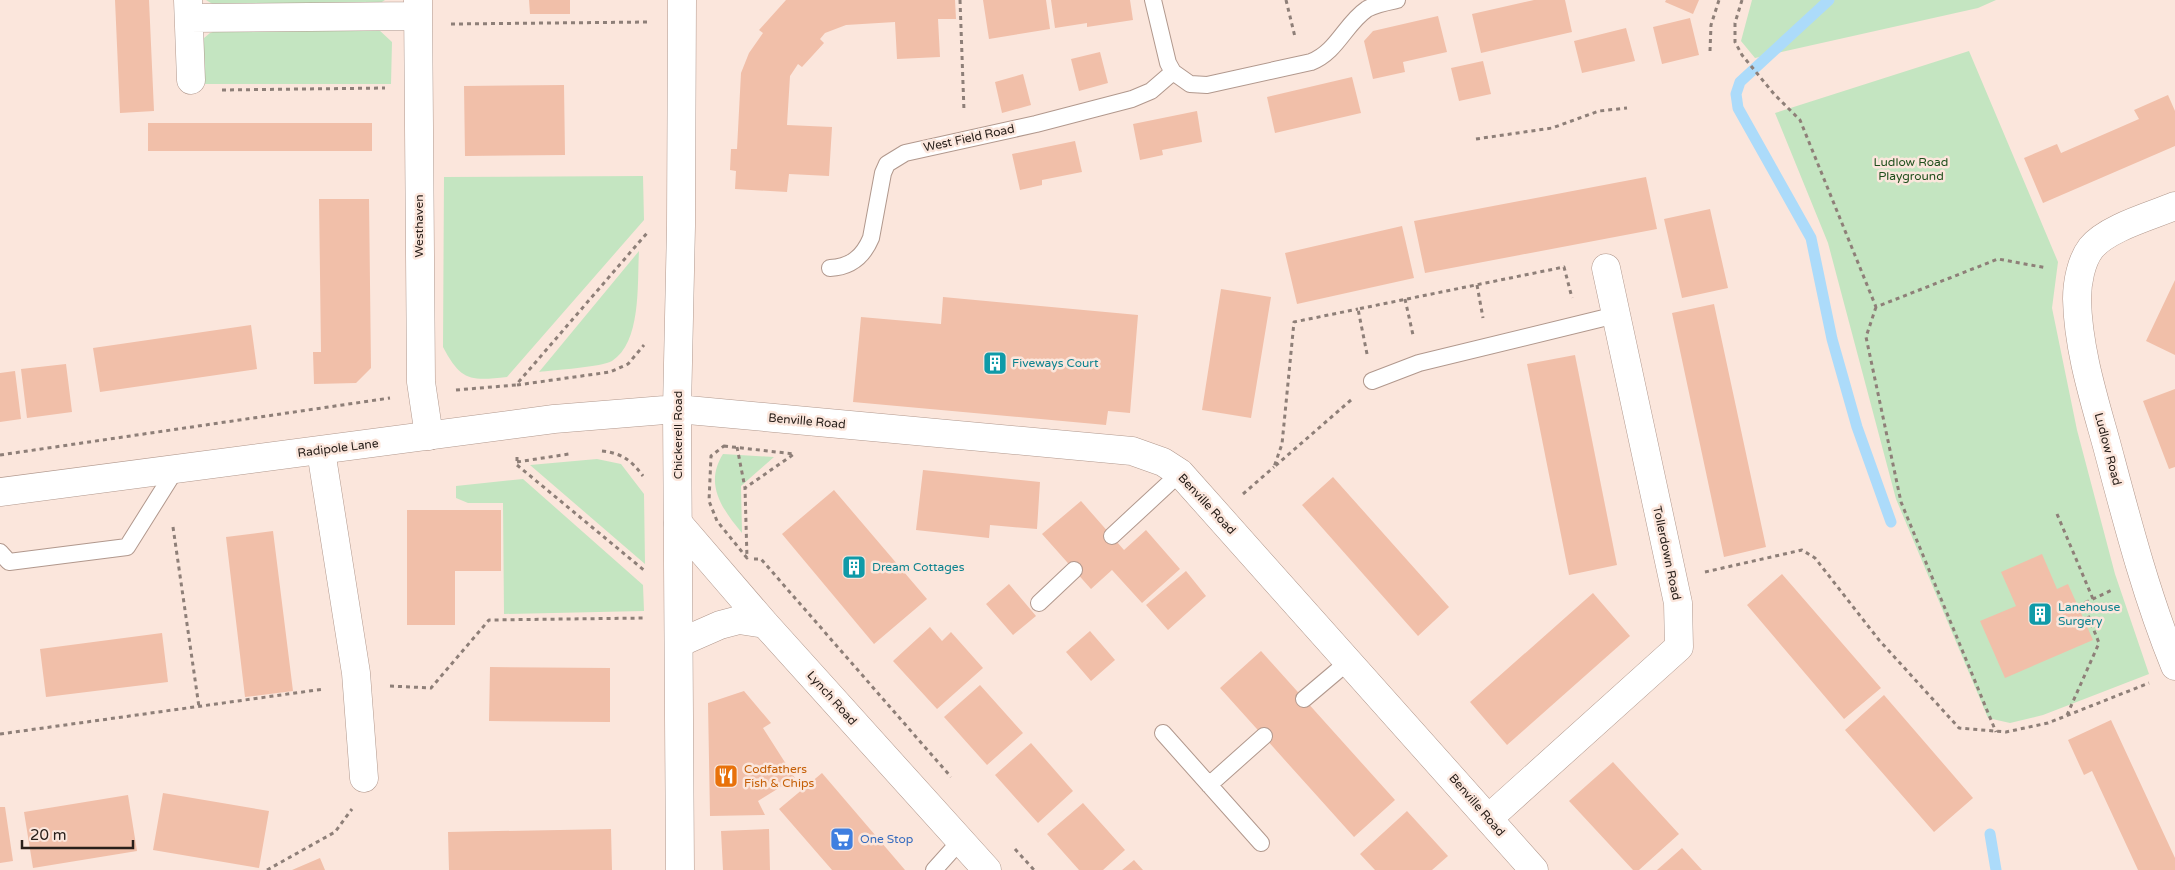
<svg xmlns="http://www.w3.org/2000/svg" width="2175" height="870" font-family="'Varela Round',sans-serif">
<rect width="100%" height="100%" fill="#fbe6dc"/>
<path fill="#c4e5c1" d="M206,0H385L372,8H219Z
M1752,0H1996L1978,8L1755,58L1741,41Z
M228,27L378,29L392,42L391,84H198V43L210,33Z
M1969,51L2058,262L2052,308L2077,430L2115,574L2149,674L2043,715L2010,723L1988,718L1896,499L1828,243L1775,113Z
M643,176L644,220L507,377C470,381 461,381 443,347L444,177Z
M639,251C637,282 642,342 612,361C603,367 553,370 539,372Z
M723,454L774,457L741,486L742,533C722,509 704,484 723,454Z
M597,459L621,464L644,494L645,564L530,465Z
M523,479L643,585L644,611L504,614L503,503H468L456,498V486Z"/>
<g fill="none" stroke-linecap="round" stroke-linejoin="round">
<path stroke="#acdbfa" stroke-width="11" d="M1829,0L1740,82L1736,94L1738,108L1811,238L1832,339L1857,427L1891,522
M1990,834L1996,870"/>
</g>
<path fill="#f1bfa9" d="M115,0H149L154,111L120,113Z
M529,0H570V14H530Z
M786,0H955L956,19H938L940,57L897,59L895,22L846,25L825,33L820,39L824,43L802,67L798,64L790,76L787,125L832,127L829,176L789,174L787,192L735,189L736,171L730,170L731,149H737L741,73L749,53L763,33L759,30Z
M983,0H1046L1050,29L989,39Z
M1051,0H1130L1133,20L1087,27V23L1055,28Z
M1534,0H1565L1572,32L1481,53L1472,14Z
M1666,0H1699L1693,14L1665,2Z
M1438,16L1447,52L1403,62L1405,72L1373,79L1364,41L1373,31Z
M1690,18L1699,55L1662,64L1653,27Z
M1626,28L1635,61L1582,73L1574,41Z
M1100,52L1108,83L1079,91L1071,59Z
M1483,61L1491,94L1459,101L1451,68Z
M1023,74L1031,105L1002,113L995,82Z
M1352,77L1361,113L1275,133L1267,97Z
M564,85L565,155L465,156L464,86Z
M2168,95L2175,111V146L2043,203L2024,158L2057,144L2061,153L2139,119L2134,110Z
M1197,111L1202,142L1162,150L1163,155L1140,160L1133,124Z
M148,123H372V151H148Z
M1075,141L1082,172L1042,180V185L1020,190L1012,154Z
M1646,177L1657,229L1425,273L1414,221Z
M319,199H369L371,368L356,383L314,384L313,352H321Z
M1710,209L1728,288L1682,298L1664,219Z
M1402,226L1414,278L1297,304L1285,253Z
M2175,280V355L2146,341Z
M1221,289L1271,297L1251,418L1202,410Z
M943,297L1138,315L1130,413L1108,411L1106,425L853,402L861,317L941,324Z
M1714,304L1766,547L1724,557L1672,313Z
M251,325L257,369L100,392L93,348Z
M1575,355L1617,565L1569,575L1527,364Z
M66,364L72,412L27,418L21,369Z
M15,371L21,419L0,422V373Z
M2175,389V467L2169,469L2143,401Z
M923,470L1040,482L1037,529L990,525L989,538L916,530Z
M1333,477L1449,607L1418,636L1302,505Z
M834,490L927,599L874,644L782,534Z
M1081,501L1124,550L1146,530L1180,569L1142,603L1112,570L1091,589L1042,534Z
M407,510H501V571H455V625H407Z
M273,531L293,691L245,697L226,537Z
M2042,554L2057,589L2068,584L2093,640L2005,678L1980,621L2016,606L2001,572Z
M1186,571L1206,596L1168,630L1146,605Z
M1782,574L1881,688L1844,719L1747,605Z
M1009,584L1036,616L1013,635L986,604Z
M1593,593L1630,636L1507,745L1470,702Z
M930,627L942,641L951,632L983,668L937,709L893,661Z
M1090,631L1115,660L1091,681L1066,652Z
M162,633L168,682L46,697L40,649Z
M1261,651L1395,800L1354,837L1220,688Z
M490,667L610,668V722L489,721Z
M980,685L1023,733L987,765L944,717Z
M744,691L771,723L763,728L795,778L758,801L765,815L710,816L708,703Z
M1884,695L1973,798L1934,832L1845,730Z
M2111,720L2175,858V870H2138L2092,771L2084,775L2068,740Z
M1031,743L1073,791L1038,823L995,775Z
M1613,762L1679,834L1639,870H1633L1569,801Z
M822,773L905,870H832L779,809Z
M163,793L269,811L259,868L153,850Z
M128,795L137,851L33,868L24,812Z
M1083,803L1125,850L1103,870H1079L1047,834Z
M0,807H5L13,861L0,863Z
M1407,811L1448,856L1432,870H1375L1360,854Z
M611,829L612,870H449L448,832Z
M769,829L770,870H723L721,831Z
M1682,848L1702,870H1657Z
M320,858L325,870H292Z
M1134,860L1143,870H1122Z"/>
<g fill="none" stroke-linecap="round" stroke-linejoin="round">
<g stroke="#b1988d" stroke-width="18">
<path id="lane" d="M1153,0L1168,63L1173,72
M830,268C851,267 863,257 871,238L883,173L887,164L905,153L1036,124L1132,99L1151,91L1173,72L1190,84L1207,85L1311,62C1337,52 1345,24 1367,9C1376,4 1387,2 1397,0
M1372,381L1419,363L1616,315
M1112,536L1180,473
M0,552L9,562L127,547L176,469
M1039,603L1074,570
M1304,699L1349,661
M1163,733L1261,843
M1209,785L1264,736
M934,870L961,840"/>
</g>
<g stroke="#b1988d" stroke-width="29">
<path id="street" d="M188,0L191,80
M418,0L421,382L429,436
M189,18L418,16
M2175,206C2151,216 2107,228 2091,248C2081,261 2077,283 2077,299C2078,349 2094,399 2107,446C2127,521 2146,595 2175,666
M321,451L356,673L364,778
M678,523L765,624L987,870
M679,643L720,625L739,620L765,624
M1489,818L1679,647L1678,603L1606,268"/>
</g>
<g stroke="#b1988d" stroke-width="29">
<path id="secondary" d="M0,492L554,419L677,409L1132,451L1163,462L1180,473L1534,870
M680,870L677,409L681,226L682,0"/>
</g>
<path stroke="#8e7f78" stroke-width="3" stroke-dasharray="4 4" stroke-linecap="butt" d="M960,0L964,111
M1286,0L1295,37
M1742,0L1735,23V42L1742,55L1774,94L1800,120L1876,307L1998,259L2047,268
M451,24L649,22
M1710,51L1711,25L1719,0
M222,90L385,88
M1476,139L1552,128L1599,111L1627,108
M1477,285L1483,318
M1405,299L1413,335
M1876,307L1866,337L1901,502L1996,732
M1367,354L1358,309L1564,267L1572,298
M517,385L610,372L628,364L644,345
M456,390L516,385L647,233
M1351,400L1274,467L1282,444L1294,322L1358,309
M724,446L794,454L745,488L747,558L717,521L709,501L711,456Z
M737,447L745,488
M602,451C622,453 632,461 643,476
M0,455L390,398
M517,457V465L645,571
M517,462L569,454
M1243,494L1274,467
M2057,514L2093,599
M173,527L199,707
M754,559H761L951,777
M1705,572L1802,550L1815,558L1879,640L1959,728L2006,732L2048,723L2149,683
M2078,606L2112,590
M390,686L431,688L489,620L645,618
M2067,715L2099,643L2083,603
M0,734L324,689
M1015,849L1034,870
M267,870L335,832L352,809"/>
<use href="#lane" stroke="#fff" stroke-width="16"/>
<use href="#street" stroke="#fff" stroke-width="28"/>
<use href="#secondary" stroke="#fff" stroke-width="28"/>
</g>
<defs>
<g id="building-square" transform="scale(1.25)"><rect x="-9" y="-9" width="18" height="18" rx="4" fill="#0f9aa8" stroke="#fbe6dc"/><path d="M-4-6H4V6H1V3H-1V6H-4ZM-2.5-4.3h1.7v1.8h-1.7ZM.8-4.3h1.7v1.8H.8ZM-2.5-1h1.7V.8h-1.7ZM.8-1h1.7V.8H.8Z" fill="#fff"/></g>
<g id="restaurant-square" transform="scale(1.25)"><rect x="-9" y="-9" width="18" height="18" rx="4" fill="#e8710a" stroke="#fbe6dc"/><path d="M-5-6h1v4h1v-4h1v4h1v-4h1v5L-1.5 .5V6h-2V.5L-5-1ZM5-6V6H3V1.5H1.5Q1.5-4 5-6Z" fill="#fff"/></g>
<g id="supermarket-square" transform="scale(1.25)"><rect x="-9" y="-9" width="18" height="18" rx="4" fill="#3f7fe0" stroke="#fbe6dc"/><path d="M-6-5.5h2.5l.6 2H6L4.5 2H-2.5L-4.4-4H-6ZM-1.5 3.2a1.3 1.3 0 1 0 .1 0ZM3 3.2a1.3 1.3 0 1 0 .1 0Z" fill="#fff"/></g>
</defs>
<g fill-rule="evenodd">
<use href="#building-square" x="995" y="363"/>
<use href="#building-square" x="854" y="567"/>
<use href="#building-square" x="2040" y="614"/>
<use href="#restaurant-square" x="726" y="776"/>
<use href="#supermarket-square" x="842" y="839"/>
</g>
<g text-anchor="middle" stroke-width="5" stroke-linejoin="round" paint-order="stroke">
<g font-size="12" fill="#29201b" stroke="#fbe6dc">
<text transform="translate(969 138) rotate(-12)" y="4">West Field Road</text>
<text transform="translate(419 226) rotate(-90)" y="4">Westhaven</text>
<text transform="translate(807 421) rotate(5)" y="4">Benville Road</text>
<text transform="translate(678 435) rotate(-90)" y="4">Chickerell Road</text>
<text transform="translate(338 448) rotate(-7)" y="4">Radipole Lane</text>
<text transform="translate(2108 449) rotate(75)" y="4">Ludlow Road</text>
<text transform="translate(1207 504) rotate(47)" y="4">Benville Road</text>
<text transform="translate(1667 553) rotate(78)" y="4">Tollerdown Road</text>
<text transform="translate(832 698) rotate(48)" y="4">Lynch Road</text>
<text transform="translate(1477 805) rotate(49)" y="4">Benville Road</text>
</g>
<g font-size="12" fill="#1f4f1c" stroke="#fbe6dc">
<text x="1911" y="166">Ludlow Road<tspan x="1911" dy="14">Playground</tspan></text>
</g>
<g font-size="12" fill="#0d838f" stroke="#fbe6dc" text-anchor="start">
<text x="1012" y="367">Fiveways Court</text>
<text x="872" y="571">Dream Cottages</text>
<text x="2058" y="611">Lanehouse<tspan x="2058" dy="14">Surgery</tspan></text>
</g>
<g font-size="12" fill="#c56008" stroke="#fbe6dc" text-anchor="start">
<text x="744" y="773">Codfathers<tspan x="744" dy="14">Fish &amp; Chips</tspan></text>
</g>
<g font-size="12" fill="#366cbe" stroke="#fbe6dc" text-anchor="start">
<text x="860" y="843">One Stop</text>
</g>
</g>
<path d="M22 840v8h111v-8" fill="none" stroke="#29201b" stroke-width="2.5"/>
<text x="30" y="840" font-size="15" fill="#29201b" stroke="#fbe6dc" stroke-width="4" paint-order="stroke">20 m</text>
</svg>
